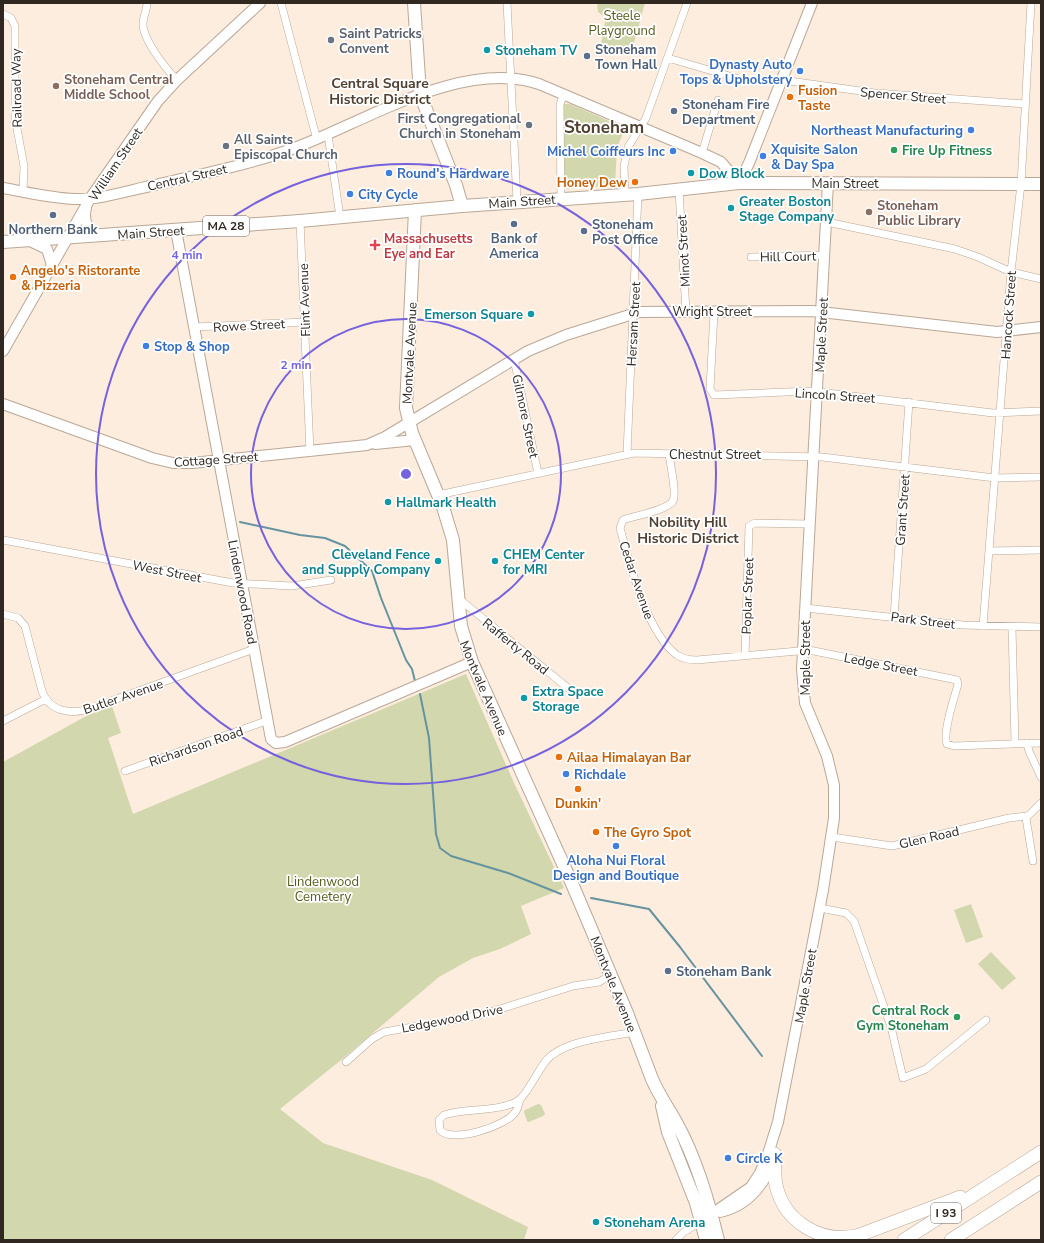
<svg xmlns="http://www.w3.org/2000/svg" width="1044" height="1243" font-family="'Nunito Sans',sans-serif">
<rect width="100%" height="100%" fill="#fdedde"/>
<path fill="#d3d7ad" d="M597,3H645L631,54L601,44L606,17L598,12Z
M564,104H570L625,128L617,148L615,185L563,189Z
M466,674L515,785L564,888L521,906L531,934L500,949L473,958L439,977L341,1060L280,1109L323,1143L432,1180L528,1227L524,1240H3V762L88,715L112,706L121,733L108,738L133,814Z
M971,904L983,937L966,943L954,910Z
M991,952L1016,978L1002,990L978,964Z
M538,1104L541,1105L545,1114L543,1116L529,1122L527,1121L524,1112L525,1110Z"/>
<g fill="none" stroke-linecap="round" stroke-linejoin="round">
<path stroke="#65939f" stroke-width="2" d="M240,522L300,535L325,538L345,546L372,571L381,598L406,660L412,669L415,681
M420,694L429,738L436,834L440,848L451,856L508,873L561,894
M591,898L649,909L680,947L762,1056"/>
<g stroke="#baa796" stroke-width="8">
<path id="street" d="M147,3C147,10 143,17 143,24C143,40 166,69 177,80
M281,3L317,140
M507,3L517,201
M3,14L11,18L15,26V118L24,166L23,191
M668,58L736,78
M782,80L875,93L1025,104
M328,135L340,217
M702,153L718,100
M679,190L686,312
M625,195L624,166L628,147L646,118L687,3
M561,198L560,105L563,95
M300,221L310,452
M827,222L955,249L978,257L1011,272L1041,279
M751,257L825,255
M714,312L710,389L714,395L810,391L993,413L1041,411
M193,327L305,322
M514,359L538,473
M627,454L638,194
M669,454C670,464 677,492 673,501C668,510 634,516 623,520L620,528C629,561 647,634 677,655C683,659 690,660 697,660L809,650L952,679L957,680L958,684C955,696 942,733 947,744L954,746L1041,743
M438,495L634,453L822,457L995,478L1041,477
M3,540L233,583L292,586L331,580
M989,551L1041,550
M458,598L574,693
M805,608L963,625L1041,627
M3,614L18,618L25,626L42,691C49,711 70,715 89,709L254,649
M894,617L909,402
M983,626L1011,272L1021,184L1031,3
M1012,628L1015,742
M745,656L749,526L755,523L810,524
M3,721L46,699
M1027,743L1029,751L1041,777
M125,771L266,721
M832,837L892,846L1009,818L1026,816
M1033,861L1026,818L1041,803
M820,908L846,913L854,921L891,1027L903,1078L926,1069L986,1020
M346,1062L372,1039L384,1032L481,1015L573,986L599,982L611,975
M520,1099C519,1103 518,1108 516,1111C508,1126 451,1144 440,1130L439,1120L444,1115C464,1108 503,1112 519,1100C527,1094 538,1071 545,1062C562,1040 609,1037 634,1032
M676,1240L684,1232L701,1221"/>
</g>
<g stroke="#baa796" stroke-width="12">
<path id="secondary" d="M3,188C26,192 51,198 75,199C100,200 130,190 155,185C201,174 248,165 292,149C363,123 462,58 539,84L702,153L721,162L739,183L749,163L812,3
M86,208C83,220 87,230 98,236
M176,230L271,739L276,743L285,742L472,662
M28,240L47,249L52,265
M3,351L91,197L158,101L177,80L260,3
M3,404L152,458L173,463H192L367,445L385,437L528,351L566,335L639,312L812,311L997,332L1041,327
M375,444L415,440
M720,1212C747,1206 763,1186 773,1162
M706,1218L751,1187L760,1173L767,1157L778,1122L823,890L834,818V785L827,756L805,703L802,669L828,183"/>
</g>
<g stroke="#baa796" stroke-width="14">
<path id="primary" d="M414,3L420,94L456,185L462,206
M415,210L406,408L412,433L443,507L453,540L461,626L472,662L573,886L627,1013L652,1079C659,1095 668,1108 676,1122C696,1158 708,1200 718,1240
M3,242L300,221L462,206L638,194L739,183L1041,184
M662,1106L668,1132L696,1203L706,1240"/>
</g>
<g stroke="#baa796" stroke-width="14">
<path id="highway" d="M775,1154C775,1164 774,1175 776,1185C784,1221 819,1243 855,1236
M846,1240L960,1197
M904,1240L1041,1152
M951,1240L1041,1182"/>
</g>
<use href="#street" stroke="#fff" stroke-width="7"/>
<use href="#secondary" stroke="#fff" stroke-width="10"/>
<use href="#primary" stroke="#fff" stroke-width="12"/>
<use href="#highway" stroke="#fff" stroke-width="13"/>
</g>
<g fill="none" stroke="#7662dd" stroke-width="2">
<circle cx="406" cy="474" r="155"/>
<circle cx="406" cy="474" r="310"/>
</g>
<g fill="#6b7280" stroke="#fff" stroke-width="1.5">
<circle cx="331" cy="40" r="4"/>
<circle cx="529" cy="125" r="4"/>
<circle cx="226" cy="146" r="4"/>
</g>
<g fill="#0f9aa8" stroke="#fff" stroke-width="1.5">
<circle cx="487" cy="50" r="4"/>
<circle cx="691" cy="173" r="4"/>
<circle cx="731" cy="208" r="4"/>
<circle cx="531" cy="314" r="4"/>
<circle cx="388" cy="502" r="4"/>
<circle cx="438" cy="561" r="4"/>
<circle cx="495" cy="561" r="4"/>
<circle cx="524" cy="698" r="4"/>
<circle cx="596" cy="1222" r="4"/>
</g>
<g fill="#5c6f8a" stroke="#fff" stroke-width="1.5">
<circle cx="587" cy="56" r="4"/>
<circle cx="674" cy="111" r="4"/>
<circle cx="53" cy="215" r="4"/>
<circle cx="514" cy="224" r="4"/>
<circle cx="584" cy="231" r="4"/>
<circle cx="668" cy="971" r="4"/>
</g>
<g fill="#3f7fe0" stroke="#fff" stroke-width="1.5">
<circle cx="800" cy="71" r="4"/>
<circle cx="971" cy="130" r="4"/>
<circle cx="673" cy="151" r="4"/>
<circle cx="763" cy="156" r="4"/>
<circle cx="389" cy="173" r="4"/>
<circle cx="350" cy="194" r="4"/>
<circle cx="146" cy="346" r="4"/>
<circle cx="566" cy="774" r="4"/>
<circle cx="616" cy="846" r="4"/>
<circle cx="728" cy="1158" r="4"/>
</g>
<g fill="#8d6e63" stroke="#fff" stroke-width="1.5">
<circle cx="56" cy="86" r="4"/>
<circle cx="869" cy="212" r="4"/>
</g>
<g fill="#e8710a" stroke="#fff" stroke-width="1.5">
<circle cx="790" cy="97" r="4"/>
<circle cx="635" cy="182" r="4"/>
<circle cx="13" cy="277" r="4"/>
<circle cx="559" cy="757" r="4"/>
<circle cx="578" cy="789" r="4"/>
<circle cx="596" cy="832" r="4"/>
</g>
<g fill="#2e9e5b" stroke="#fff" stroke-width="1.5">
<circle cx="894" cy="150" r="4"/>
<circle cx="957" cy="1017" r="4"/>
</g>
<path fill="#e0444e" stroke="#fff" stroke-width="1.5" d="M373 239h4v4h4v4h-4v4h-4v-4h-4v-4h4z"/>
<g text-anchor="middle" stroke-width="3.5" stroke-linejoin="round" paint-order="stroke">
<g fill="#fff" stroke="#6e6864" stroke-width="1">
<rect x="203" y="216" width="46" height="20" rx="3"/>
<rect x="931" y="1203" width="30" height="20" rx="3"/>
</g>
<g font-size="12" font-weight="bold" fill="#302821">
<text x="226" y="230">MA 28</text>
<text x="946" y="1217">I 93</text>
</g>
<g font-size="13" fill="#585c1d" stroke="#fff">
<text x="622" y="20">Steele<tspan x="622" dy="15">Playground</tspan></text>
<text x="323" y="886">Lindenwood<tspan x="323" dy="15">Cemetery</tspan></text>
</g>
<g font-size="13" font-weight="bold" fill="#5b616d" stroke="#fff" text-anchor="start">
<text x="339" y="38">Saint Patricks<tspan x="339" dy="15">Convent</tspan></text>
<text x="521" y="123" text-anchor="end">First Congregational<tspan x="521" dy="15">Church in Stoneham</tspan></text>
<text x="234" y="144">All Saints<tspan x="234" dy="15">Episcopal Church</tspan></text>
</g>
<g font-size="13" font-weight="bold" fill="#4e5e75" stroke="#fff" text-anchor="start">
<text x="595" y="54">Stoneham<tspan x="595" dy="15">Town Hall</tspan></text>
<text x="682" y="109">Stoneham Fire<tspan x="682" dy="15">Department</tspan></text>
<text x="592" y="229">Stoneham<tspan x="592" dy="15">Post Office</tspan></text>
<text x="53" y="234" text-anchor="middle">Northern Bank</text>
<text x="514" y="243" text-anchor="middle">Bank of<tspan x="514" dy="15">America</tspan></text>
<text x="676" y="976">Stoneham Bank</text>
</g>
<g font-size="13" font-weight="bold" fill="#0d838f" stroke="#fff" text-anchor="start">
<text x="495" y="55">Stoneham TV</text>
<text x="699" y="178">Dow Block</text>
<text x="739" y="206">Greater Boston<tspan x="739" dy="15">Stage Company</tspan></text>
<text x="523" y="319" text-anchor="end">Emerson Square</text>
<text x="396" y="507">Hallmark Health</text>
<text x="430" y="559" text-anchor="end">Cleveland Fence<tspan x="430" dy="15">and Supply Company</tspan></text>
<text x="503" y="559">CHEM Center<tspan x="503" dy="15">for MRI</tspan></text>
<text x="532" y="696">Extra Space<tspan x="532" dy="15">Storage</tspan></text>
<text x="604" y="1227">Stoneham Arena</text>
</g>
<g font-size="13" font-weight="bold" fill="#366cbe" stroke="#fff" text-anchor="start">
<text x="792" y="69" text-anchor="end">Dynasty Auto<tspan x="792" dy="15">Tops &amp; Upholstery</tspan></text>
<text x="963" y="135" text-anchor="end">Northeast Manufacturing</text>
<text x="771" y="154">Xquisite Salon<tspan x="771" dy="15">&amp; Day Spa</tspan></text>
<text x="665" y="156" text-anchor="end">Michel Coiffeurs Inc</text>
<text x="397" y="178">Round's Hardware</text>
<text x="358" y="199">City Cycle</text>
<text x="154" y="351">Stop &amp; Shop</text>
<text x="574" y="779">Richdale</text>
<text x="616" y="865" text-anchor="middle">Aloha Nui Floral<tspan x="616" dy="15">Design and Boutique</tspan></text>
<text x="736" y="1163">Circle K</text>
</g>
<g font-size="13" font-weight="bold" fill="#785e54" stroke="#fff" text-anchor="start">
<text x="64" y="84">Stoneham Central<tspan x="64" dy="15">Middle School</tspan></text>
<text x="877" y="210">Stoneham<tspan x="877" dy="15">Public Library</tspan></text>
</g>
<g font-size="13" fill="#302821" stroke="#fff">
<text transform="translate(16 88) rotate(-91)" y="5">Railroad Way</text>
<text transform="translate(903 95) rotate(5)" y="5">Spencer Street</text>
<text transform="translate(115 164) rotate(-56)" y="5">William Street</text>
<text transform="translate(187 177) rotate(-13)" y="5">Central Street</text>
<text x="845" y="188">Main Street</text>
<text transform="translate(522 201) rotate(-4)" y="5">Main Street</text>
<text transform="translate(151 232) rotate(-4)" y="5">Main Street</text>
<text transform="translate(683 251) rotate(-93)" y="5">Minot Street</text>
<text transform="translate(788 256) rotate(-1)" y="5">Hill Court</text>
<text transform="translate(304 300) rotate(-92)" y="5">Flint Avenue</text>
<text x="712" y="316">Wright Street</text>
<text transform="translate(1008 315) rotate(-86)" y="5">Hancock Street</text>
<text transform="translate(633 324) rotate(-87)" y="5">Hersam Street</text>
<text transform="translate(249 325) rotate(-3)" y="5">Rowe Street</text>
<text transform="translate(821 335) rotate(-87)" y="5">Maple Street</text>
<text transform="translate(409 353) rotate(-87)" y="5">Montvale Avenue</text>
<text transform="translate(835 395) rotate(4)" y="5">Lincoln Street</text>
<text transform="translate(526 416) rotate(78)" y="5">Gilmore Street</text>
<text x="715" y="459">Chestnut Street</text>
<text transform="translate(216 459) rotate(-4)" y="5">Cottage Street</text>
<text transform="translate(902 510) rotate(-86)" y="5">Grant Street</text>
<text transform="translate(167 571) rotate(11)" y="5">West Street</text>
<text transform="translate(637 580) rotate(71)" y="5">Cedar Avenue</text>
<text transform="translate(243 592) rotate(79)" y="5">Lindenwood Road</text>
<text transform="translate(747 596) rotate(-88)" y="5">Poplar Street</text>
<text transform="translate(923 620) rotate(7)" y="5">Park Street</text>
<text transform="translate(516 646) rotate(39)" y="5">Rafferty Road</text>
<text transform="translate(805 658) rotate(-90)" y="5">Maple Street</text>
<text transform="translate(881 664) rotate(11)" y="5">Ledge Street</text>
<text transform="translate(484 688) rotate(67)" y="5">Montvale Avenue</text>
<text transform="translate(123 696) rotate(-19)" y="5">Butler Avenue</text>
<text transform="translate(196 746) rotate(-19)" y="5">Richardson Road</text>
<text transform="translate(929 837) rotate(-13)" y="5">Glen Road</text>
<text transform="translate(614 984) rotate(68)" y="5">Montvale Avenue</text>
<text transform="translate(805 986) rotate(-80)" y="5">Maple Street</text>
<text transform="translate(452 1018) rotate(-11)" y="5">Ledgewood Drive</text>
</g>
<g font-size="13" font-weight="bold" fill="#c56008" stroke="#fff" text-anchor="start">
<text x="798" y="95">Fusion<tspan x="798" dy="15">Taste</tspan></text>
<text x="627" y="187" text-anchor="end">Honey Dew</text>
<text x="21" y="275">Angelo's Ristorante<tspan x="21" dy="15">&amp; Pizzeria</tspan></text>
<text x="567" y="762">Ailaa Himalayan Bar</text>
<text x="578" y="808" text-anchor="middle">Dunkin'</text>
<text x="604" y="837">The Gyro Spot</text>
</g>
<g font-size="13" font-weight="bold" fill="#27864d" stroke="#fff" text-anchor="start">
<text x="902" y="155">Fire Up Fitness</text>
<text x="949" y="1015" text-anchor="end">Central Rock<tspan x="949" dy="15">Gym Stoneham</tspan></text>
</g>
<g font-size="13" font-weight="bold" fill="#be3a42" stroke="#fff" text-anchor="start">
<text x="384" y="243">Massachusetts<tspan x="384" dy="15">Eye and Ear</tspan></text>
</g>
<g font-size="14" font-weight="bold" fill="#514132" stroke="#fff">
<text x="380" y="88">Central Square<tspan x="380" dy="16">Historic District</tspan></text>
<text x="688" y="527">Nobility Hill<tspan x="688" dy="16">Historic District</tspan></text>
</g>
<g font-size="17" font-weight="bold" fill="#514132" stroke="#fff">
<text x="604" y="133">Stoneham</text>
</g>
</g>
<circle cx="406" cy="474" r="6" fill="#7662dd" stroke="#fff" stroke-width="2"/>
<g font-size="12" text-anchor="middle" font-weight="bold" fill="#7662dd" stroke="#fff" stroke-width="3.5" stroke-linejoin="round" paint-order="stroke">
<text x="187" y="259">4 min</text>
<text x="296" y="369">2 min</text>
</g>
<rect width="1044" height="1243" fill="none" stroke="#302821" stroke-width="8"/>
</svg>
